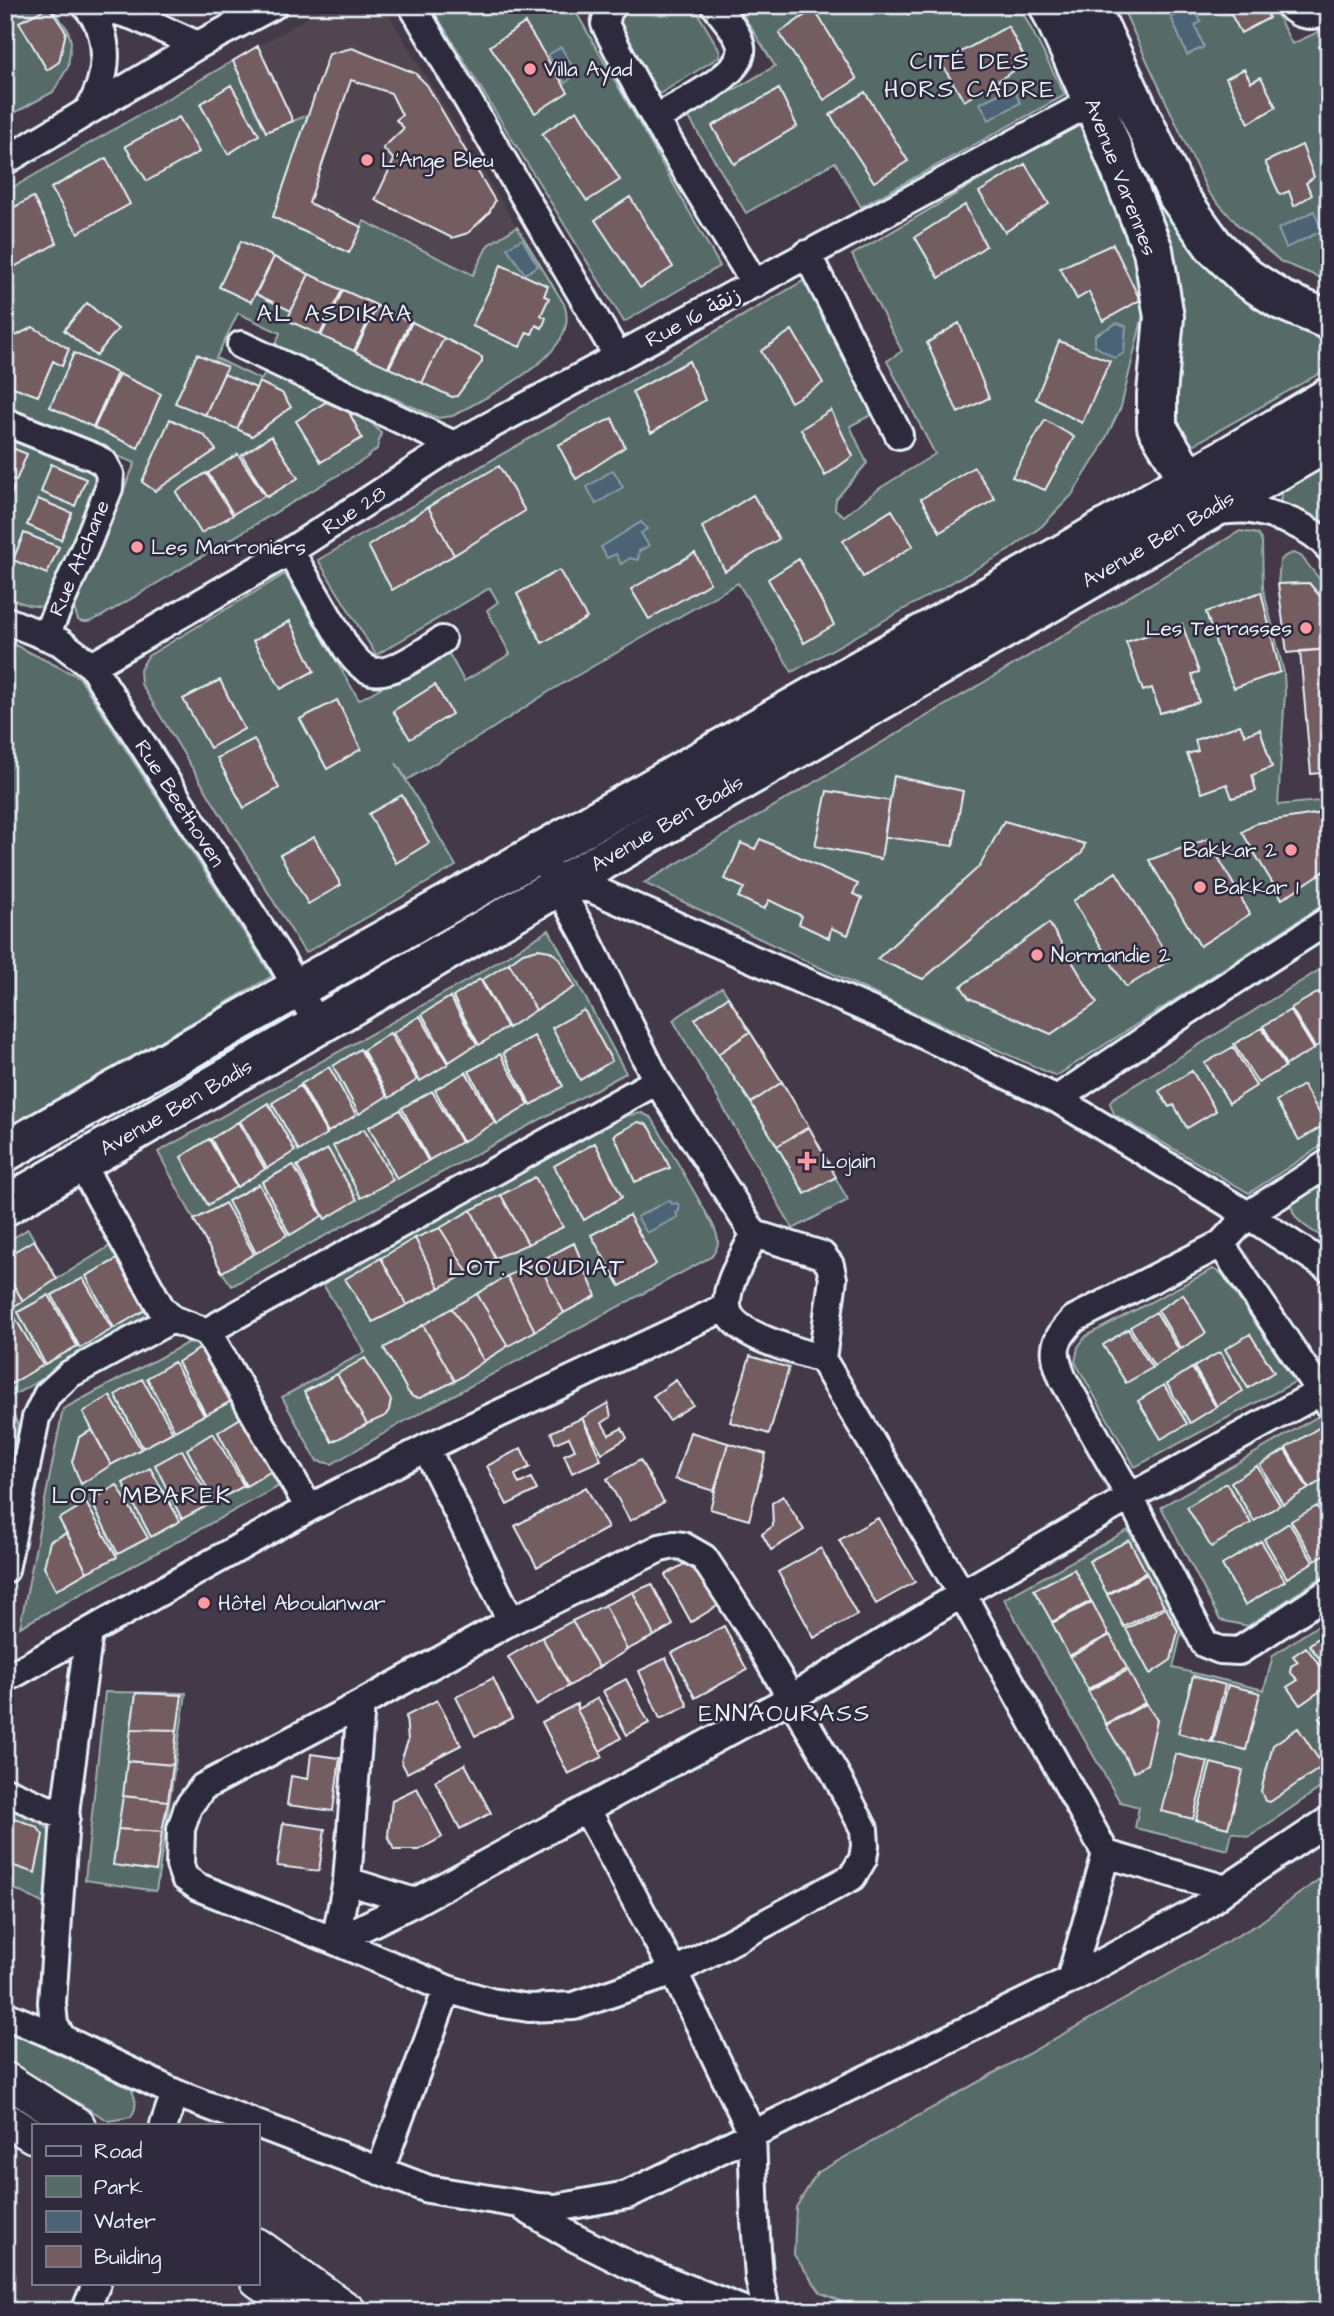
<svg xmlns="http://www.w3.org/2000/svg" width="1334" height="2316" font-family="'Architects Daughter','Playpen Sans Arabic',sans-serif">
<rect width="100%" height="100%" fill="#433948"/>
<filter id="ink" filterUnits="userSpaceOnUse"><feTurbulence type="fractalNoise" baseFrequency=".0143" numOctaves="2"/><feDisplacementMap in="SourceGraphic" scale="14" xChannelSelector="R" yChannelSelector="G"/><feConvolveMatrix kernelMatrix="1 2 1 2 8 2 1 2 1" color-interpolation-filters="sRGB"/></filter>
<g filter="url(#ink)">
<path fill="#51444f" d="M329,5H383L517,227L488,246L445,335L234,234L233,61Z"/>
<path fill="#566b67" stroke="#9faeb0" stroke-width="2" d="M5,5H45L52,8L68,30L71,42L68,67L53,92L5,118Z
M430,5H572L720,266L624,322Z
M629,5H693L720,51L719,57L658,95L653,93L615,22V14Z
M737,5H1019L1065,95L861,207L835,162L746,213L688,116L775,66Z
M1121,5H1272L1292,44L1329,27V281L1281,262L1239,226L1208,192Z
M233,61L266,132L308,115L273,217L349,253L364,221L473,275L488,245L517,227L564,304C584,355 487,395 453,416L438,418L275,346L280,333L238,313L216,358L261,380L266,372L372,423L381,433L377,449L365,459L102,616C93,620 87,625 78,620L74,608L135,463L5,411V192Z
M1120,113L1171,215L1329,332V366L1322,372L1186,449L1165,398Z
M1084,119L1141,259L1144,311L1121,407L1100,450L1072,495L1042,526L1008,551L792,672L738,583L550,691L490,730L407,780L396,763L456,866L305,953L141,684L140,670L148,656L285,574L359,700L447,650L464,681L510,654L487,610L498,602L490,588L376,655L318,560L805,280L873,414L850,426L867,463L836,499L835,509L844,516L880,488L935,454L887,361L902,351L852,255Z
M5,435L92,470L100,478L48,603L43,607L28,605L5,597Z
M1329,455V531L1291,514L1280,500L1285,482Z
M1240,531L1258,534L1262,542L1263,588L1284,673L1285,693L1278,805L1329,800V901L1056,1076L902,1007L644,883Z
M1293,553L1301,556L1329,591V607L1309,583L1278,584L1280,561L1285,556Z
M5,640L79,677L272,976L5,1131Z
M549,930L626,1073L232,1286L222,1272L158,1152L468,980Z
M1329,964V1141L1249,1193L1114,1114L1110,1103L1112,1099Z
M722,987L782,1082L848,1200L793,1229L673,1020Z
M642,1113L652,1118L713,1225C719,1238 721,1245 711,1257L407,1420L332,1464L317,1461L282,1397L365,1352L322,1283L624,1116Z
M1329,1178V1241C1314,1231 1286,1220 1293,1199Z
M28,1229L57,1279L110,1246L145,1310L153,1319L6,1399L18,1425L5,1500V1243Z
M1213,1269L1222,1274L1295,1382L1135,1467L1075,1362L1078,1347L1086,1336Z
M200,1336L283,1484L20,1627L63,1409Z
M1325,1416L1329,1417V1572L1248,1626L1220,1620L1161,1507L1317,1417Z
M1128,1530L1183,1626L1173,1668L1264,1690L1273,1655L1329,1618V1782L1249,1837L1232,1832L1228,1850L1135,1828L1139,1807L1120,1802L1004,1599Z
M105,1692L186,1693L156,1891L85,1880Z
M5,1807C23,1815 47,1819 53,1838L44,1904L11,1887L5,1901Z
M1329,1872V2311H864L821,2293L794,2255L796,2207L817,2173L1258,1924Z
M5,2029L131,2088C136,2100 138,2106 131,2117L109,2121L5,2060Z"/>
<path fill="#4c6475" stroke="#8a9ca9" stroke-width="2" d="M1188,10L1191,15L1196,12L1201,22L1195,25L1204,47L1187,55L1171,17Z
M561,47L577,74L565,83L548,55Z
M1013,87L1020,103L989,120L980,103Z
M1314,211L1322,231L1286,248L1278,229Z
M522,239L538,266L525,274L507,248Z
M1117,323L1126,326L1124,353L1115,358L1095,346V335Z
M613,470L623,487L596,504L587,487Z
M641,522L647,529L641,533L649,546L639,551L638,560L630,558L621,564L616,554L607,558L601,547Z
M669,1200L672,1204L677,1203L679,1206V1211L676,1213L678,1217L647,1233L637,1217Z"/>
<path fill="#735d60" stroke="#e8f1f8" stroke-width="2" d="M903,5H926L909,15Z
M1226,5H1263L1269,18L1241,33Z
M49,7L66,32L59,62L47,70L19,22Z
M814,9L857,79L824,100L779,33Z
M525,23L568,92L535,113L490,46Z
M1008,26L1027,63L964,101L941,63Z
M1329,43V66L1319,47Z
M258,46L293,121L266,132L233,61Z
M352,48L415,73L427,85L495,201L489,213L468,233L452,238L375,200L394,160L383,148L404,128L396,120L402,115L391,93L351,80L309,203L362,227L349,253L273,217L329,54Z
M1244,69L1251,82L1261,77L1276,107L1249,123L1226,78Z
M231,85L259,135L228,154L200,104Z
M779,89L797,126L734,164L712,126Z
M865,92L908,161L874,182L830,115Z
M577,110L620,180L587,201L542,134Z
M179,117L199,152L147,181L125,146Z
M1302,145L1314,177L1306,183L1312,195L1294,206L1289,191L1280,195L1265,162Z
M106,158L130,204L78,233L51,188Z
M1025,164L1049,204L1005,232L979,192Z
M33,197L57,243L5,272V212Z
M630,197L673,267L640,288L595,220Z
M965,205L986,246L939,278L915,237Z
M241,241L274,257L251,302L219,287Z
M1113,244L1140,300L1103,321L1089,292L1077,299L1060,268Z
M274,257L309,274L291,311L256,294Z
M501,265L548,286L544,296L549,298L541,315L546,318L542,328L536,325L532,334L527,332L520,347L472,326Z
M309,274L342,290L320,335L287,320Z
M343,290L376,305L354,351L321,336Z
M87,303L118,329L96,356L64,330Z
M377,306L410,322L388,367L355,352Z
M412,322L444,338L422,383L389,368Z
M959,323L989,398L958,413L927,343Z
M33,327L69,349L62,366L53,361L38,396L5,384V341Z
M792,330L823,383L791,402L761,351Z
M444,338L482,357V362L457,396L452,397L422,383Z
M1059,341L1110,361L1082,423L1036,399Z
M74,353L117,373L93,427L50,407Z
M197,354L227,367L205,415L175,403Z
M689,361L705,400L651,433L632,392Z
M119,374L161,394L138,448L94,428Z
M224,374L256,388L237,429L205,415Z
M259,382L282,393L291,407L252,436L237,429Z
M326,402L349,412L362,438L321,462L296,421Z
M831,410L853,456L825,476L801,429Z
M612,418L625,447L576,479L558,445Z
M170,419L204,435L216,450L155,491L142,482Z
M1045,420L1074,437L1045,490L1012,477Z
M271,436L298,478L267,497L242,455Z
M5,445L27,454L16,481L5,477Z
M238,454L265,496L233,514L208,473Z
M51,464L86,479L75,506L41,492Z
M499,466L525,511L454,555L428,507Z
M974,467L995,499L940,532L921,499Z
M206,473L233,515L201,533L176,492Z
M5,485L14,488L5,508Z
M753,495L779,539L725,571L702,527Z
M38,499L72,513L61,540L27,525Z
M428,507L454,555L392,590L368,546Z
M892,510L913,546L863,577L843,541Z
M24,533L59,547L47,574L13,560Z
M695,553L710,583L649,619L631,589Z
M799,559L834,625L804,643L768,579Z
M559,570L587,618L542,643L517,594Z
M1309,583L1329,607V649L1287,653L1278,584Z
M1261,592L1280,672L1234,688L1218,650L1206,612Z
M290,621L314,671L281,689L253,641Z
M1182,624L1199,672L1192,674L1199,702L1160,713L1152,688L1143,691L1126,642Z
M1329,649V772L1311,774L1300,651Z
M220,680L244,729L210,748L183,699Z
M435,685L452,714L410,739L393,711Z
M337,700L361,749L327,769L300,719Z
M1240,725L1245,735L1260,729L1272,767L1252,775L1256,791L1232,798L1227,784L1202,793L1187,754L1198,751L1195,740Z
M254,739L279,788L244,808L217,758Z
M894,776L963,791L953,846L884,837Z
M827,791L890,801L881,859L815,846Z
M402,795L429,843L396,863L369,814Z
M1329,812V868L1282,899L1242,832L1257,823Z
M1004,821L1085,844L1082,853L1014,903L923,979L877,959L980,866Z
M314,837L341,885L308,904L280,855Z
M760,839L858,884L853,894L862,898L848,935L831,928L829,938L799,924L802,916L769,900L764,909L738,897L744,888L725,879L741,843L755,849Z
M1208,839L1250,914L1200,946L1149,860Z
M1116,872L1170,960L1126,987L1073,901Z
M1049,923L1097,1003L1051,1034L969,998L961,986Z
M538,949L550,951L559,958L575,987L536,1010L509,963L523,953Z
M509,963L536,1010L508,1028L482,980Z
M480,979L507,1027L479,1045L453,997Z
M1329,986V1005L1321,991Z
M1319,992L1329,1008V1039L1315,1047L1291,1008Z
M450,997L477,1044L449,1062L422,1014Z
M728,997L750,1032L718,1054L695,1019Z
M584,1010L612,1061L580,1080L552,1028Z
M1290,1010L1314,1049L1286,1065L1263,1026Z
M420,1016L448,1064L420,1081L393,1033Z
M1262,1028L1285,1067L1258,1083L1234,1044Z
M750,1032L782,1082L751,1103L718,1054Z
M390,1033L417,1080L389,1098L363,1050Z
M534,1036L563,1086L531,1105L503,1053Z
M1233,1047L1256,1086L1229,1103L1205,1063Z
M360,1049L387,1096L359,1114L333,1066Z
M500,1054L529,1105L497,1124L469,1071Z
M329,1067L356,1115L328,1132L301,1084Z
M1192,1071L1216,1111L1187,1128L1174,1105L1169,1107L1159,1091Z
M466,1072L495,1123L462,1142L435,1090Z
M782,1082L809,1127L777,1146L751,1103Z
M1303,1085L1326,1124L1299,1140L1276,1101Z
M300,1086L327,1134L299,1151L272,1103Z
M432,1091L461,1142L429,1160L402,1108Z
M268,1103L295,1151L267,1168L240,1121Z
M400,1110L428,1161L397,1179L369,1127Z
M238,1122L265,1169L237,1187L211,1139Z
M638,1122L646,1124L651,1129L670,1168L635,1182L614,1135Z
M809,1127L836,1177L805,1194L777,1146Z
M364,1129L393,1180L361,1198L333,1146Z
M209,1139L236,1187L208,1205L181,1157Z
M595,1143L622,1197L584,1220L554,1166Z
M328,1149L357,1200L325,1219L297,1166Z
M293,1165L322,1216L290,1235L262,1182Z
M535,1177L563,1227L528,1244L501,1195Z
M259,1184L287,1235L256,1253L228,1201Z
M501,1195L528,1244L495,1258L471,1210Z
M225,1203L254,1254L222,1272L194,1220Z
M471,1210L495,1258L468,1273L440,1228Z
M629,1215L656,1264L620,1286L591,1235Z
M440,1228L468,1273L440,1288L415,1238Z
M415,1238L440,1288L407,1305L381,1258Z
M34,1240L57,1279L23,1301L5,1271V1257Z
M574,1243L596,1296L564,1313L538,1262Z
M381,1258L407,1305L373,1322L345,1279Z
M117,1259L145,1310L114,1328L86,1276Z
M538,1262L564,1313L535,1331L507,1276Z
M5,1271L23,1301L5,1311Z
M507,1276L535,1331L508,1346L477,1294Z
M83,1278L112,1329L80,1348L52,1295Z
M477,1294L508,1346L484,1361L452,1308Z
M1183,1294L1206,1333L1181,1349L1158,1310Z
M49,1295L77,1346L45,1364L18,1312Z
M452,1308L484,1361L455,1381L423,1325Z
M1156,1312L1179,1350L1154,1366L1130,1327Z
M15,1318L43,1365L11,1384L5,1371V1323Z
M423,1325L455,1381L420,1398L413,1397L408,1392L384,1348Z
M1128,1329L1152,1368L1126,1383L1103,1345Z
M1250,1334L1274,1372L1248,1388L1225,1349Z
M204,1346L235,1399L206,1415L178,1362Z
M1220,1352L1243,1391L1217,1406L1194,1367Z
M750,1356L789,1368L769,1434L730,1422Z
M365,1358L391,1400L389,1410L385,1416L367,1424L337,1374Z
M174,1362L204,1415L175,1431L147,1378Z
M1192,1368L1216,1407L1190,1423L1167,1384Z
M337,1374L367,1424L332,1442L304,1392Z
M142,1379L173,1432L143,1448L115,1395Z
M676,1380L693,1405L669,1420L653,1396Z
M1164,1385L1187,1424L1161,1439L1138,1401Z
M110,1396L141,1449L111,1465L83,1412Z
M608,1403L611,1417L602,1423L609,1435L622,1428L627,1438L602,1453L582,1418Z
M244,1416L275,1469L246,1486L218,1432Z
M582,1418L601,1460L572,1473L564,1455L575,1450L569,1437L555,1443L551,1432Z
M1325,1424L1329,1431V1476L1309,1488L1286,1448Z
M92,1430L111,1465L81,1484L72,1462L79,1437Z
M690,1432L728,1443L714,1491L675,1479Z
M213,1433L244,1486L214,1502L187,1449Z
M728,1443L766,1454L749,1520L710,1509Z
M521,1448L530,1467L515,1475L519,1484L531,1478L537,1490L507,1505L487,1466Z
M182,1450L212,1503L182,1519L155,1465Z
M1285,1450L1308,1489L1283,1504L1260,1465Z
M640,1460L664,1502L630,1521L607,1479Z
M1257,1466L1280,1505L1254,1521L1231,1482Z
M150,1468L180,1521L151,1537L123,1483Z
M1226,1483L1251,1523L1211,1547L1187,1507Z
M117,1485L148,1538L118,1554L91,1501Z
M586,1487L608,1528L537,1567L515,1526Z
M783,1496L804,1530L771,1550L762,1534L773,1526L772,1503Z
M1329,1497V1520L1319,1503Z
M86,1503L117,1557L87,1572L59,1519Z
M1317,1506L1329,1526V1552L1315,1560L1291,1521Z
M878,1518L915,1582L876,1604L839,1540Z
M1289,1523L1313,1562L1287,1578L1264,1539Z
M67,1533L87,1572L56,1590L44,1567L50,1541Z
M1129,1540L1146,1572L1107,1594L1089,1561Z
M1261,1541L1285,1581L1245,1605L1222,1565Z
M821,1548L857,1615L814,1638L778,1572Z
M693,1559L719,1605L691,1622L665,1575Z
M1074,1569L1091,1601L1052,1622L1034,1590Z
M1147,1574L1164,1606L1124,1627L1107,1595Z
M652,1584L673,1625L654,1636L633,1592Z
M633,1592L654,1636L627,1650L605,1605Z
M1092,1602L1109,1635L1069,1656L1052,1623Z
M605,1605L627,1650L599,1667L572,1621Z
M1166,1608L1178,1631L1171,1660L1150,1674L1126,1629Z
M572,1621L599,1667L569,1686L542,1637Z
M724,1626L747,1670L695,1698L672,1653Z
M1329,1630V1671L1309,1645Z
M1110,1635L1127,1668L1088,1689L1070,1657Z
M542,1637L569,1686L536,1705L508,1657Z
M1306,1647L1329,1678V1685L1300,1705L1287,1687L1298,1680L1290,1672L1291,1666L1298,1662L1293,1656Z
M666,1658L688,1706L660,1719L639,1671Z
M1128,1670L1145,1703L1106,1724L1088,1691Z
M1193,1676L1225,1685L1211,1742L1178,1733Z
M493,1678L512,1718L475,1736L456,1697Z
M626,1679L649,1723L627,1735L603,1691Z
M1228,1685L1260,1693L1246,1750L1213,1742Z
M136,1693L182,1695L177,1730L131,1729Z
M598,1698L621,1738L600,1751L577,1710Z
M437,1700L461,1745L407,1773L401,1761L408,1741L406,1716Z
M577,1704V1710L603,1757L568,1774L542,1722Z
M1146,1704L1157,1720L1147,1764L1134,1772L1106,1725Z
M1329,1712V1732L1319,1718Z
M1298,1728L1323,1766L1270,1802L1265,1801L1261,1791L1273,1745Z
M131,1729L177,1730L173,1765L127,1761Z
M311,1754L340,1758L333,1811L287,1805L291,1776L308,1779Z
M1176,1754L1208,1762L1193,1819L1161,1811Z
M127,1761L173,1765L168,1801L123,1796Z
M1211,1763L1243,1771L1228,1828L1196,1820Z
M465,1764L491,1813L460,1829L435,1781Z
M417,1788L442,1837L419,1850H394L388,1835L392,1800Z
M123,1796L168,1801L162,1832L118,1829Z
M5,1815L14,1818L5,1841Z
M14,1818L37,1827L43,1835L35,1873L5,1863V1841Z
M283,1823L325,1829L319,1871L277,1866Z
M118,1829L162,1832L156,1871L113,1865Z
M5,1885L11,1887L5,1901Z"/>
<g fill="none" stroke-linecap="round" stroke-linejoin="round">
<g stroke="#e8f1f8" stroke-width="32">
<path id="minor" d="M85,5C114,34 108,79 88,111
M97,5L133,16L198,45
M412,5L618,357
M614,5L609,9L605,24C648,114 704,198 755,284
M1289,5C1300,18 1314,16 1329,12
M656,118C676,106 746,74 741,47C739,33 723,17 715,5
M5,161L198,45L274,5
M807,254L899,435
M241,345L454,445
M5,422L94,457L104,463L110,474L109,488L88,541L46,635
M1212,511C1224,511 1239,508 1251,510C1277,515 1311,526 1329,548
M290,551L347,649C353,657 361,668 372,671C392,676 426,650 442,640
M5,620L60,642L92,666L280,958L318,1025
M92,666L290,551L454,445L1108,93
M550,872L586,937L657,1081L754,1234L822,1255L830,1265L833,1279L822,1359L962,1594L1106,1854L1070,1980
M558,886L590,888L888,1018L1057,1099L1248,1215L1329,1163
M1057,1099L1186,1012L1329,920
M80,1162L161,1308L172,1319L206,1332L214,1343L309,1508
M754,1234C745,1255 726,1282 727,1305C727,1335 799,1351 822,1359
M1221,1244L1248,1215L1329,1268
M206,1332L657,1081
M1329,1405L1221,1244L1074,1319C1053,1341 1051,1350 1063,1379L1130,1497L1205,1644L1220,1650L1239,1651L1329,1592
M426,1448L511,1621
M674,1545L683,1546L704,1558L748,1625L835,1773L864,1829L865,1846L863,1859L852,1877L674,1972L574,2006L529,2008L491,2002L447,1989L335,1941L198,1887L184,1877L180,1865L181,1829L188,1807L203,1787L361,1704L511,1621L660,1548Z
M5,1570L36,1418L47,1395L70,1374L172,1319
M5,1679L309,1508L426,1448L726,1307
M5,1791L66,1817
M587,1810L674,1972L752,2133L755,2221L759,2277L766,2311
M1106,1854L1226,1889
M347,1881L415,1902
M335,1941L415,1902L791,1698L962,1594L1130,1497L1320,1392
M335,1941L347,1881L361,1704
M5,2015L63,2039L175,2093L428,2189L538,2207L556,2208L627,2195L1070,1980L1199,1910L1226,1889L1329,1820
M63,2039L54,2025L52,2003L66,1805L89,1632
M164,2125L175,2093
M380,2171L447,1989
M526,2209L573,2237L631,2266L746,2311
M85,2311L97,2283"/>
</g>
<g stroke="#e8f1f8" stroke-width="38">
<path id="tertiary" d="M5,2079L78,2125
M5,2119L33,2136
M257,2245L349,2311
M257,2280L300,2311"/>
</g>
<g stroke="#e8f1f8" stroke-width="44">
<path id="secondary" d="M1049,5L1093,101L1153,250L1164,317L1157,394V427L1201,500
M1089,5L1178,196L1214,246L1247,278L1281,300L1329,320
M5,1152L500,875L1063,554L1329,397
M5,1206L1329,441"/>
</g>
<use href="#minor" stroke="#2f2a3d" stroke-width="26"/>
<use href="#tertiary" stroke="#2f2a3d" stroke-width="33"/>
<use href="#secondary" stroke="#2f2a3d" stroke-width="38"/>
</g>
</g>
<g fill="#ff9aa2" stroke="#2f2a3d" stroke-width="2.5">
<circle cx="530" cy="69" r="7"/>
<circle cx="367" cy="160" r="7"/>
<circle cx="137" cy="547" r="7"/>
<circle cx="1306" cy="628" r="7"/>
<circle cx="1291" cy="850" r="7"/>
<circle cx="1200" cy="887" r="7"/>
<circle cx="1037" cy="955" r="7"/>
<path d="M803.5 1150.5h7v7h7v7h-7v7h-7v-7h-7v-7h7z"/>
<circle cx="204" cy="1603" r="7"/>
</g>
<g text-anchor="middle" stroke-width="5" stroke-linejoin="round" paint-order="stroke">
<g font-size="21" fill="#e8f1f8" stroke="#2f2a3d" text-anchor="start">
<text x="544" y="76">Villa Ayad</text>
<text x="381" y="167">L'Ange Bleu</text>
<text x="151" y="554">Les Marroniers</text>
<text x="1292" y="635" text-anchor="end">Les Terrasses</text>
<text x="1277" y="857" text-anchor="end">Bakkar 2</text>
<text x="1214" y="894">Bakkar 1</text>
<text x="1051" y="962">Normandie 2</text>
<text x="821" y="1168">Lojain</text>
<text x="218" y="1610">Hôtel Aboulanwar</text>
</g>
<g font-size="21" fill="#e8f1f8" stroke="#2f2a3d">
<text transform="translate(1121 177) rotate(69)" y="7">Avenue Varennes</text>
<text transform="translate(693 317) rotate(-28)" y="7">Rue 16 زنقة</text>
<text transform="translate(354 510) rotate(-33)" y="7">Rue 28</text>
<text transform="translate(1158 539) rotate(-30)" y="7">Avenue Ben Badis</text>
<text transform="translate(79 558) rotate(-67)" y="7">Rue Atchane</text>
<text transform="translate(180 803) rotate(57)" y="7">Rue Beethoven</text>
<text transform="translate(667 823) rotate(-30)" y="7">Avenue Ben Badis</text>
<text transform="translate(176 1107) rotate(-30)" y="7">Avenue Ben Badis</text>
</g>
<g font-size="24" letter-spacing="2" fill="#e8f1f8" stroke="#2f2a3d">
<text x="970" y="69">CITÉ DES<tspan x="970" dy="28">HORS CADRE</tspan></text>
<text x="335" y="321">AL ASDIKAA</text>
<text x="537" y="1275">LOT. KOUDIAT</text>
<text x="142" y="1503">LOT. MBAREK</text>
<text x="785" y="1721">ENNAOURASS</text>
</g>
</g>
<rect width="1334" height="2316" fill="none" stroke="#2f2a3d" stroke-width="28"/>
<rect x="14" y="14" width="1306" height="2288" fill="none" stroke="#e8f1f8" stroke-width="2.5" filter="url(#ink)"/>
<rect x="32" y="2124" width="228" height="161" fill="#2f2a3d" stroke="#797a88" stroke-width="2"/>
<rect x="46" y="2146" width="35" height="10" fill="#2f2a3d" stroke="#797a88" stroke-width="2"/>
<text x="94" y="2158" font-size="21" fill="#e8f1f8">Road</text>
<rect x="46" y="2176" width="35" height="21" fill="#566b67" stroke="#797a88" stroke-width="2"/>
<text x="94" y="2194" font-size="21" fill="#e8f1f8">Park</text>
<rect x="46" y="2211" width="35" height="21" fill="#4c6475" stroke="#797a88" stroke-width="2"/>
<text x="94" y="2228" font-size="21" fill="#e8f1f8">Water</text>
<rect x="46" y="2246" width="35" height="21" fill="#735d60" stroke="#797a88" stroke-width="2"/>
<text x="94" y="2264" font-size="21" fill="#e8f1f8">Building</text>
</svg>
